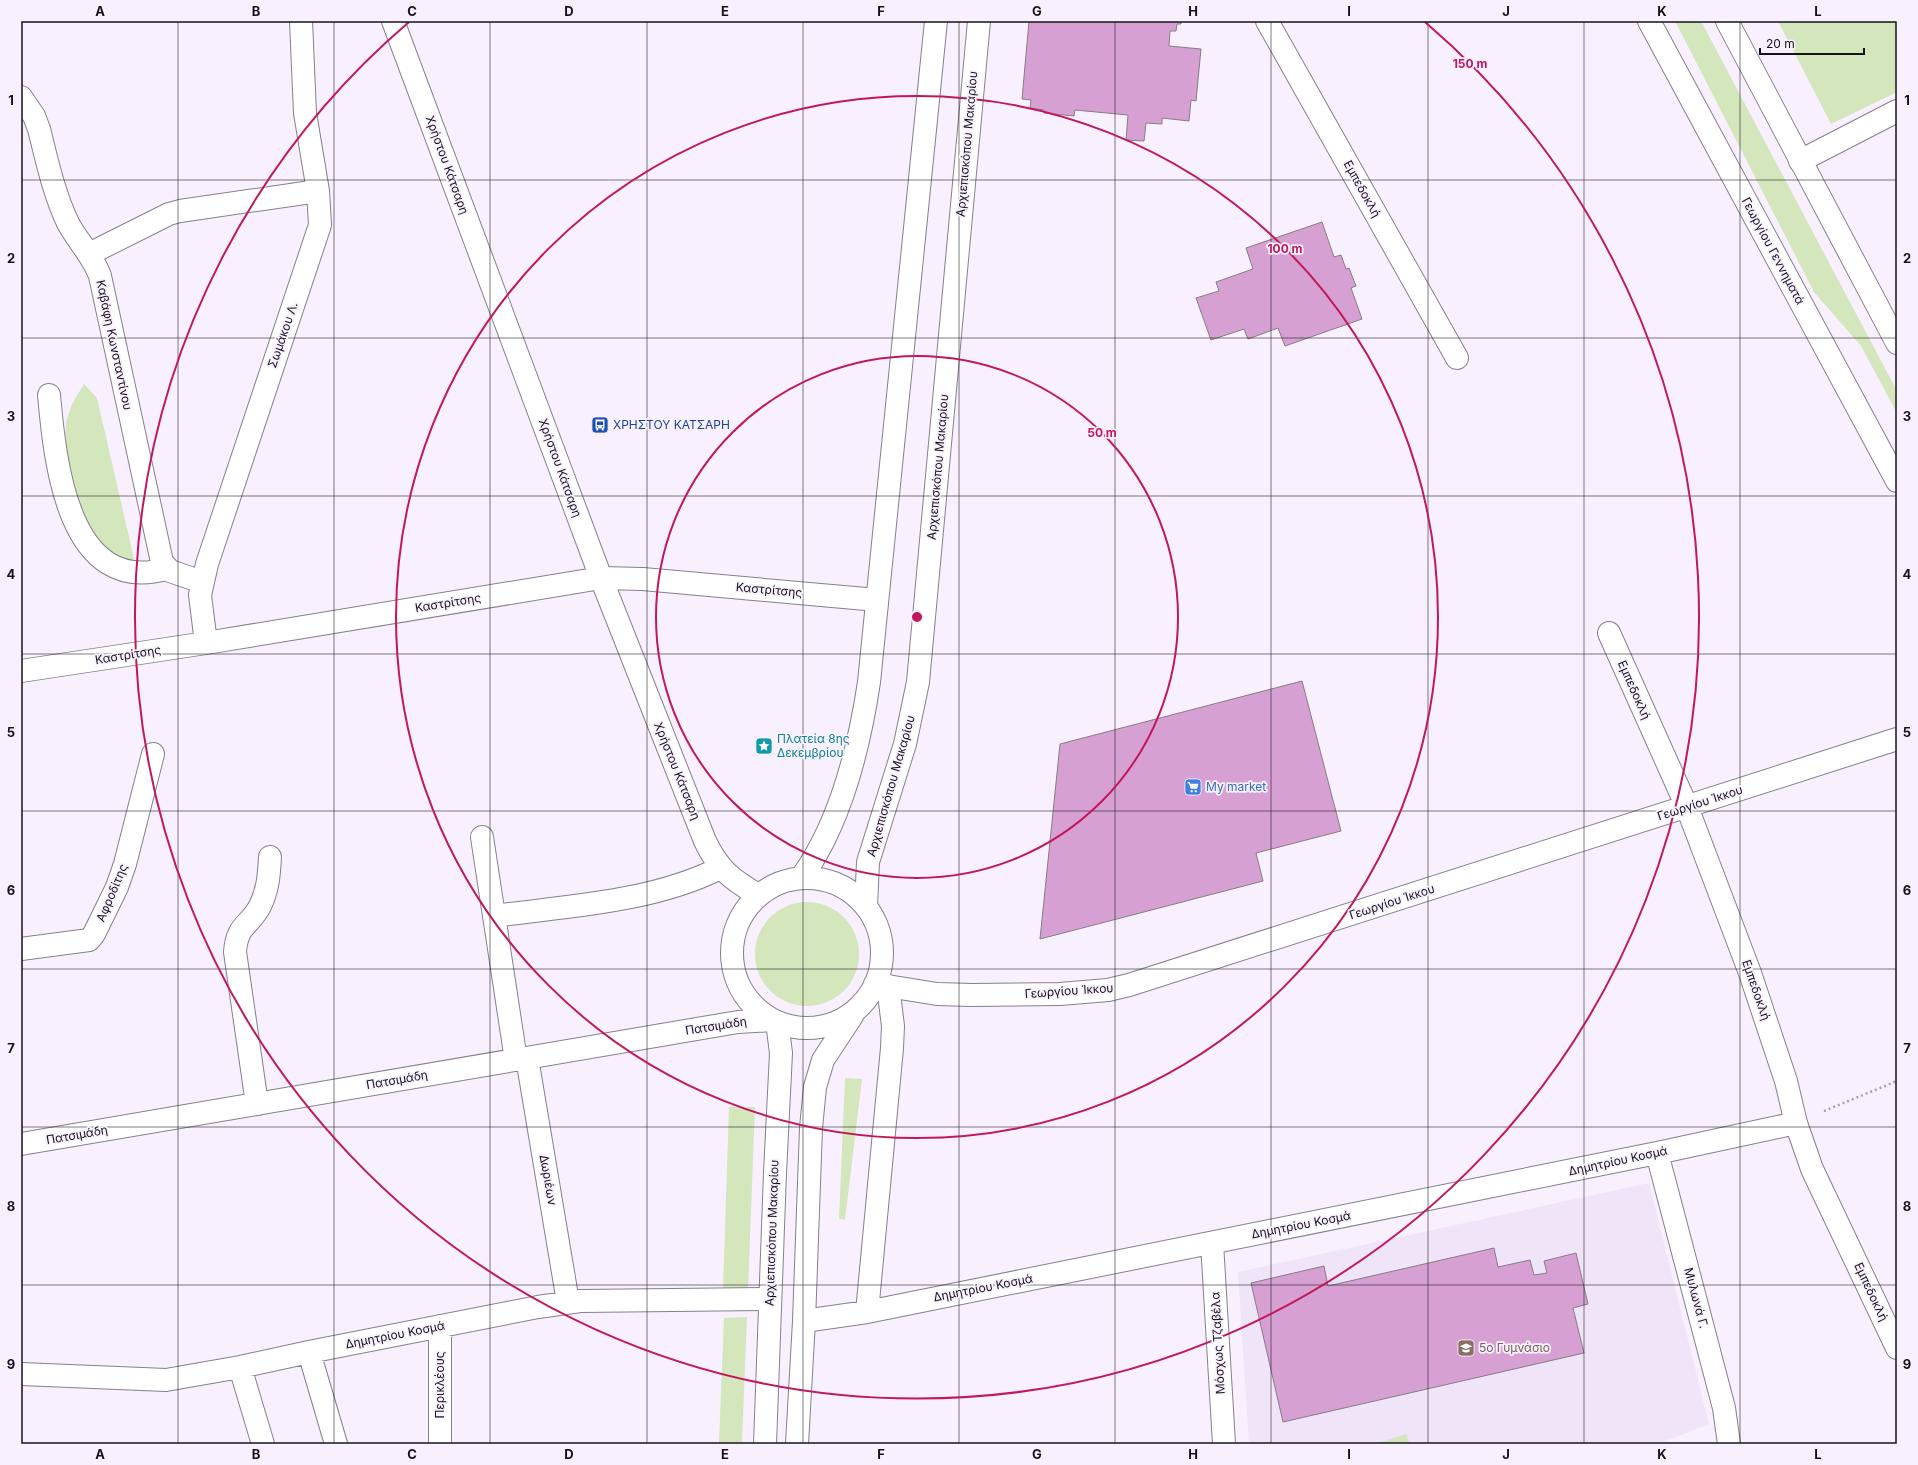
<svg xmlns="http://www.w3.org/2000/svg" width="1918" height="1465" font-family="Inter,sans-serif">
<rect width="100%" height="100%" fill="#f8f0fe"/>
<path fill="#f0e4f9" d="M1649,1183L1709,1424L1658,1444H1249L1238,1272Z"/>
<path fill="#d3e6bc" d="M1675,21H1701L1897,391V413L1861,346L1814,292Z
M1778,21H1897V92L1831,124Z
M84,384L97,398L135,563L121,561L95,537L71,484L65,445L66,422L72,404Z
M755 954a52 52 0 1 1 104 0a52 52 0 1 1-104 0Z
M845,1078L862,1079L845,1220L839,1219Z
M729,1107H755L748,1290H723Z
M747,1317L742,1442L719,1443L724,1318Z
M1406,1434L1410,1444H1375Z"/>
<path fill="#d6a0d2" stroke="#877c86" d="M1029,21H1181V24H1177L1176,31H1170L1169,46L1201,49L1196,101L1191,100L1189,121L1162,118V124L1146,123L1144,141L1126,140L1128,115L1075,110L1074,116L1044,113V110L1030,108L1031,100L1022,99Z
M1322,222L1334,257L1341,255L1346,269L1349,268L1356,286L1351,288L1362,319L1285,346L1278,328L1248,339L1244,329L1211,340L1196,298L1219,291L1216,282L1253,269L1246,248Z
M1302,681L1341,831L1256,853L1263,881L1040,939L1060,744Z
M1494,1248L1498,1267L1530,1260L1534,1275L1547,1273L1544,1261L1576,1253L1588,1304L1573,1308L1584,1353L1283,1422L1251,1283L1324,1266L1328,1286Z"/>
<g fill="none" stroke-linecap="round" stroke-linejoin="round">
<g stroke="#867f8c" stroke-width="24">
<path id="street" d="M1267,21L1457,358
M21,97L34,116L39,129C47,161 54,194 68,223C78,242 93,256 100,276L162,562L170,571L202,582
M1800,161L1897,111
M89,254L169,214L180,211L318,191
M49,395C55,462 68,596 166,569
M1609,633L1687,807L1750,973L1786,1081L1796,1123L1812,1169L1897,1348
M206,643L200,595L207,564L320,225L318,191L305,113L301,21
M21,671L206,643L601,578L643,579L877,600
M482,837L516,1060
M494,916C568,906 653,902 720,868
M21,949L89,940L94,934L117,887L125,864L153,754
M527,1058L568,1302
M257,1104L235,952C237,924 249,927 260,906C268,890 269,875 270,857
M1657,1153L1724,1408L1729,1444
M1212,1243L1224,1444
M867,1312L892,1048L893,1026L888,986
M804,1321L867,1312L1657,1153L1796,1123
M440,1326V1444
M309,1352L336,1444
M240,1367L263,1444
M21,1374L166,1380L240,1367L309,1352L538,1307L580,1301L770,1299"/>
</g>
<g stroke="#867f8c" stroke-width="24">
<path id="secondary" d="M393,21L601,578L705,841C719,870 731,879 758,895
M1649,21L1897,481
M1727,21L1897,343
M732 953a75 75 0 1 1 150 0a75 75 0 1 1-150 0Z
M801,878C841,823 859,749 869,682L936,21
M866,907L868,862L905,744L918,682L979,21
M875,984L937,994L972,995L1060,994L1108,990L1129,985L1897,739
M21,1144L738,1022L773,1020
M765,1444L775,1173L781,1053L777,1022
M797,1444L804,1321L811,1128L815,1087L823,1060L852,1016"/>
</g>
<path stroke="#a8a2ac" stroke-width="2.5" stroke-dasharray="2 3" stroke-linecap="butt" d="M1824,1111L1897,1081"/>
<use href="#street" stroke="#fff" stroke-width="22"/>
<use href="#secondary" stroke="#fff" stroke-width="22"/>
</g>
<path fill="none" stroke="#161318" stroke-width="1" stroke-opacity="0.55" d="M178,21V1444M334,21V1444M490,21V1444M647,21V1444M803,21V1444M959,21V1444M1115,21V1444M1271,21V1444M1428,21V1444M1584,21V1444M1740,21V1444M21,180H1897M21,338H1897M21,496H1897M21,654H1897M21,811H1897M21,969H1897M21,1127H1897M21,1285H1897"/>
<g fill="none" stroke="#c2185b" stroke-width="2">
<circle cx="917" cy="617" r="261"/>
<circle cx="917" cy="617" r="521"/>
<path d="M1425 22A782 782 0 1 1 409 22"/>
</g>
<defs>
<g id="bus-square" transform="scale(0.9)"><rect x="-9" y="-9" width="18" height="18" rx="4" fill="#1a4fb4" stroke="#f8f0fe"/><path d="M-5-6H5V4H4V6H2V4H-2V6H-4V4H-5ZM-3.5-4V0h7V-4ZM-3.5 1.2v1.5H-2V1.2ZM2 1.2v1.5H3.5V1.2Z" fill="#fff"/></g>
<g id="sight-square" transform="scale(0.9)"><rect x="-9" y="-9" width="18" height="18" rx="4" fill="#0f9aa8" stroke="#f8f0fe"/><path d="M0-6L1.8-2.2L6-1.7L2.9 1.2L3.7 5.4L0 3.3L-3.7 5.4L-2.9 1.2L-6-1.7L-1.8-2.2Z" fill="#fff"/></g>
<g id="supermarket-square" transform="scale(0.9)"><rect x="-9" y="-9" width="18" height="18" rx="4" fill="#3f7fe0" stroke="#f8f0fe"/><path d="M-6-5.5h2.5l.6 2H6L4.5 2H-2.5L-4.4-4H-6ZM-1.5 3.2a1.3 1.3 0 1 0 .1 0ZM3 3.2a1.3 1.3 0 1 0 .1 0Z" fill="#fff"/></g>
<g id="school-square" transform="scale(0.9)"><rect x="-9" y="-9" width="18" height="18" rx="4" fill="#8d6e63" stroke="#f8f0fe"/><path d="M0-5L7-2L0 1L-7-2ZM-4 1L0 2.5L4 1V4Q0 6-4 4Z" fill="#fff"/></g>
</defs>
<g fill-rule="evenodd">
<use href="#bus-square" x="600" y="425"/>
<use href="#sight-square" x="764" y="746"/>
<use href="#supermarket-square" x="1193" y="787"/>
<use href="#school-square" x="1466" y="1348"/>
</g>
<g text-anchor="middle" stroke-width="3.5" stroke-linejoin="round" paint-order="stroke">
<g font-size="12" fill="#161318" stroke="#f8f0fe">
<text transform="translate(967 144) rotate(-85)" y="4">Αρχιεπισκόπου Μακαρίου</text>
<text transform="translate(447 165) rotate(70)" y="4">Χρήστου Κάτσαρη</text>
<text transform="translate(1362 189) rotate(61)" y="4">Εμπεδοκλή</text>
<text transform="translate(1773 251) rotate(62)" y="4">Γεωργίου Γεννηματά</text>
<text transform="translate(283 335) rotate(-71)" y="4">Σωμάκου Λ.</text>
<text transform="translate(114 345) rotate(78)" y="4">Καβάφη Κωνσταντίνου</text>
<text transform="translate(938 467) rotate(-85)" y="4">Αρχιεπισκόπου Μακαρίου</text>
<text transform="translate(560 468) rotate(70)" y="4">Χρήστου Κάτσαρη</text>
<text transform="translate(769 590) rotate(5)" y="4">Καστρίτσης</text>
<text transform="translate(448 603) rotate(-9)" y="4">Καστρίτσης</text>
<text transform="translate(128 655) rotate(-9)" y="4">Καστρίτσης</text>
<text transform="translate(1634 690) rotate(66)" y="4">Εμπεδοκλή</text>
<text transform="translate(677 771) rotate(68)" y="4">Χρήστου Κάτσαρη</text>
<text transform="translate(891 786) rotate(-74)" y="4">Αρχιεπισκόπου Μακαρίου</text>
<text transform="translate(1700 803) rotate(-18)" y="4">Γεωργίου Ίκκου</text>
<text transform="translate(112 893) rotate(-67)" y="4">Αφροδίτης</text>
<text transform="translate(1392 902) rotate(-18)" y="4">Γεωργίου Ίκκου</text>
<text transform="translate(1756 990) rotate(71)" y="4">Εμπεδοκλή</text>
<text transform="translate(1069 991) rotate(-4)" y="4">Γεωργίου Ίκκου</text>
<text transform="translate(716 1026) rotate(-9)" y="4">Πατσιμάδη</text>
<text transform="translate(397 1080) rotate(-10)" y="4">Πατσιμάδη</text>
<text transform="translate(77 1135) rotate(-10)" y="4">Πατσιμάδη</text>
<text transform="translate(1618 1161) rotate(-12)" y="4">Δημητρίου Κοσμά</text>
<text transform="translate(548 1180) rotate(80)" y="4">Δωριέων</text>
<text transform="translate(1301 1225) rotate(-11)" y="4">Δημητρίου Κοσμά</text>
<text transform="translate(772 1233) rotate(-88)" y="4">Αρχιεπισκόπου Μακαρίου</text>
<text transform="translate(983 1288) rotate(-11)" y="4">Δημητρίου Κοσμά</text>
<text transform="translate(1871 1292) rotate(65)" y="4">Εμπεδοκλή</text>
<text transform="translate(1696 1298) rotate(75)" y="4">Μυλωνά Γ.</text>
<text transform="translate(395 1335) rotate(-11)" y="4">Δημητρίου Κοσμά</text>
<text transform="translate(1218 1343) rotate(-93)" y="4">Μόσχως Τζαβέλα</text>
<text transform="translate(440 1385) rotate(-90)" y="4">Περικλέους</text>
</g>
<g font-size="12" fill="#164399" stroke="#f8f0fe" text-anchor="start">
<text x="613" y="429">ΧΡΗΣΤΟΥ ΚΑΤΣΑΡΗ</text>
</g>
<g font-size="12" fill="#0d838f" stroke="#f8f0fe" text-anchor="start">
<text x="777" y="743">Πλατεία 8ης<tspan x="777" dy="14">Δεκεμβρίου</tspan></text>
</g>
<g font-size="12" fill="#366cbe" stroke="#f8f0fe" text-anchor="start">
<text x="1206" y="791">My market</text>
</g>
<g font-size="12" fill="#785e54" stroke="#f8f0fe" text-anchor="start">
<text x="1479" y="1352">5ο Γυμνάσιο</text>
</g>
</g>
<circle cx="917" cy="617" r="6" fill="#c2185b" stroke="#f8f0fe" stroke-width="2"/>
<g font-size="12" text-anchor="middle" font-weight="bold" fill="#c2185b" stroke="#f8f0fe" stroke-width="3.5" stroke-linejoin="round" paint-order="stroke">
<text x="1470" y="68">150 m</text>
<text x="1285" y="253">100 m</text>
<text x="1102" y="437">50 m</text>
</g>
<rect width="1918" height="1465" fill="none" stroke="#f8f0fe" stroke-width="44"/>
<path d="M1760 48v6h104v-6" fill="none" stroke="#161318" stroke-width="2"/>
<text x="1766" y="48" font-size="12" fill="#161318" stroke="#f8f0fe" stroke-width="3" paint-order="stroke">20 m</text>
<rect x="22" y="22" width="1874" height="1421" fill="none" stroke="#161318" stroke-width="1.5"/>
<g font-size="13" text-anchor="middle" font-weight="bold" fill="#161318">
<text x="100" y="16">A</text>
<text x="256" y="16">B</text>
<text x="412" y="16">C</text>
<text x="569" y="16">D</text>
<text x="725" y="16">E</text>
<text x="881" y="16">F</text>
<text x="1037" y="16">G</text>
<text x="1193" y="16">H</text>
<text x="1349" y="16">I</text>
<text x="1506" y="16">J</text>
<text x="1662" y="16">K</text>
<text x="1818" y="16">L</text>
<text x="11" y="105">1</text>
<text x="1907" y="105">1</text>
<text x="11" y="263">2</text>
<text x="1907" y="263">2</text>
<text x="11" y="421">3</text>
<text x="1907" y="421">3</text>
<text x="11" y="579">4</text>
<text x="1907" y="579">4</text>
<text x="11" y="737">5</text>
<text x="1907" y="737">5</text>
<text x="11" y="895">6</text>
<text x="1907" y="895">6</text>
<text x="11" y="1053">7</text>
<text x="1907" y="1053">7</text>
<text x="11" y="1211">8</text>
<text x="1907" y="1211">8</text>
<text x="11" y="1369">9</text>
<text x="1907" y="1369">9</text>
<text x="100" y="1459">A</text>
<text x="256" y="1459">B</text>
<text x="412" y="1459">C</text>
<text x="569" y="1459">D</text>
<text x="725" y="1459">E</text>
<text x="881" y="1459">F</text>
<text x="1037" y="1459">G</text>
<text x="1193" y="1459">H</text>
<text x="1349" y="1459">I</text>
<text x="1506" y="1459">J</text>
<text x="1662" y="1459">K</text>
<text x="1818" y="1459">L</text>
</g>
</svg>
